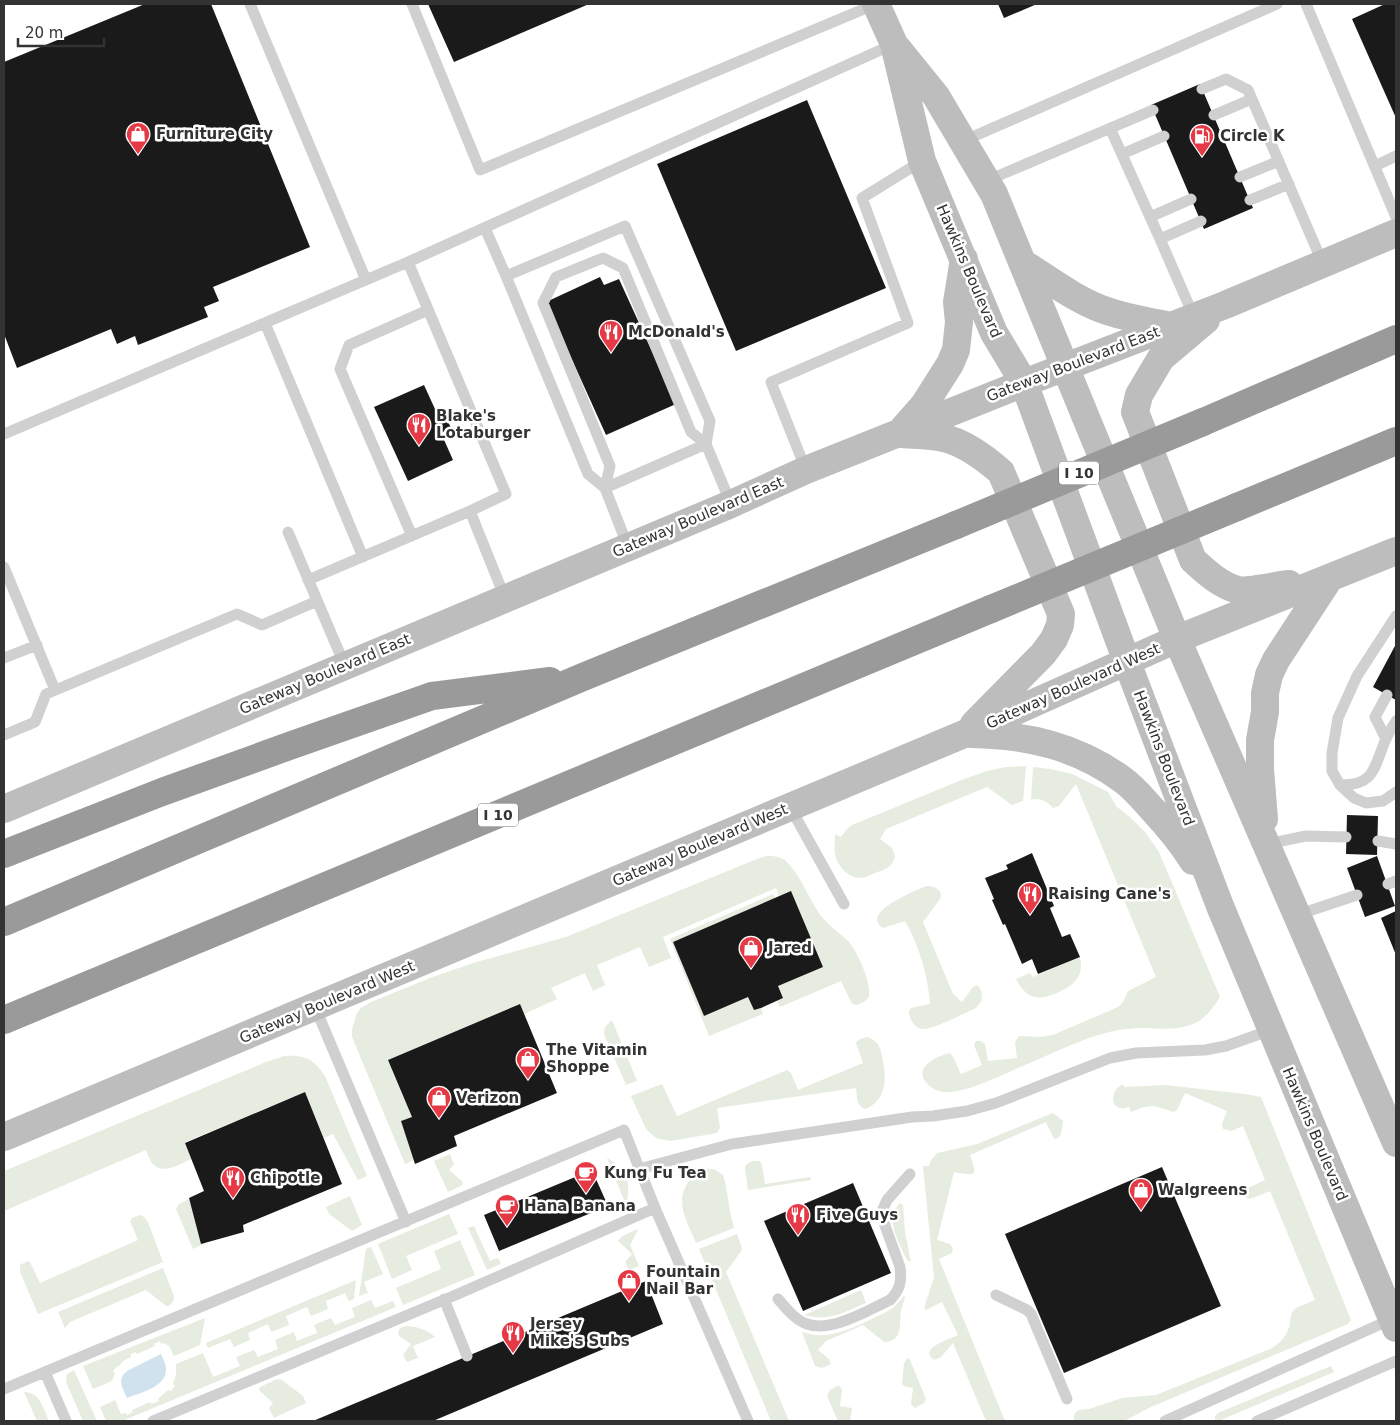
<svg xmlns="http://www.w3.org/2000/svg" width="1400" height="1425" font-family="'DejaVu Sans',sans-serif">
<rect width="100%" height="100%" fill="#fff"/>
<path fill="#e6ecdf" d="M1026,766L1023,801L1012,805L987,787L886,829L880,839L892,848L895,856C893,867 884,870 875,873C870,875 865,878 860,878C848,878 837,865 835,854C834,848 835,841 835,834L841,837L847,829L852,825L964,779L987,771L1006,767Z
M1033,767L1050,769L1072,774L1108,792L1116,806L1132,819L1145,832L1159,852L1220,997C1213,1008 1204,1021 1190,1025C1175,1031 1157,1028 1141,1028C1134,1028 1125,1029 1118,1030C1088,1036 1060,1050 1032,1062C1009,1071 966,1095 942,1092C937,1091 929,1087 926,1082C913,1067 939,1055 950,1053L953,1057L961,1074L982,1065L974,1045L976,1041H981L985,1044L988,1061L1017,1058L1015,1042L1019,1036L1040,1037L1053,1035L1118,1007L1123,1002L1128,991L1156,977L1076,784L1059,806L1053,808C1047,801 1040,797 1031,800Z
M766,856C773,856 779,856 785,860C801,875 808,898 821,916C829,926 840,933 849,942C857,951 872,984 869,996C867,1001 862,1003 857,1005L852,1004L841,981L780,1007L777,1001L783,998L778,986L823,967L791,892L779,896L776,888L663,937L671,958L649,967L640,947L597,965L605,985L593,991L585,973L551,988L557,999L524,1014L519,1004L388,1060L412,1117L402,1121L414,1160L405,1164L352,1037V1029L357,1013L361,1008L371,1002L430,978L473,963L566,937L757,859Z
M926,886C933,886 938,887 941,894L940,899L923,922L953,994L962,1002L973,987L977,985C985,993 983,1003 974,1009C962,1014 933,1030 922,1029C914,1028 909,1018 909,1011L911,1008L930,1004C928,976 919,945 905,921L883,928C859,913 915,891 926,886Z
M773,894L775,898L673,942L704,1016L748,997L754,1010L761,1008L763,1014L709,1036L670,939Z
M1080,957C1084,974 1076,984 1061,991C1041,1001 1027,1001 1016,979L1030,973L1033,977Z
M612,1020L637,1081L626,1085L604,1034L605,1027Z
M867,1037C880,1041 881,1050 883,1062C887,1080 885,1102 865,1109C856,1106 857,1095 856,1088L717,1108L720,1128L717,1133L671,1141L660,1139L656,1138L646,1129L631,1096L662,1084L677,1116L787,1070L791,1073L798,1090L863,1063L856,1043L860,1039Z
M284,1056C304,1055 313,1058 325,1076L367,1176L358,1180L333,1134L324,1138L305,1092L185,1142L191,1159C180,1164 164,1175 153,1164C150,1161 148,1155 146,1150L4,1211V1171L266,1062Z
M1123,1084L1124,1087L1165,1085L1245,1094L1261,1097L1351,1320L1348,1324L1151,1407L1124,1421H1074V1414L1079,1410L1089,1409L1122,1398L1156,1395L1270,1349C1281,1343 1288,1335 1290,1323C1290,1320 1291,1314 1293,1311C1297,1306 1309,1303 1315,1300L1270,1191L1250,1199L1247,1198L1244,1193L1246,1189L1265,1180L1243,1126L1231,1131L1223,1129L1222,1124L1227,1111L1185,1093L1177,1110L1174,1112L1154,1106L1144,1107L1131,1112L1129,1107C1109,1114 1109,1090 1123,1084Z
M1053,1113L1063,1121L1061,1134L1058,1138L1055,1139L1053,1137L1046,1122L970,1155C978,1177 976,1176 954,1172L937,1240L950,1244L953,1248L952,1253L939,1259L1005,1421H986L953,1343L941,1357L934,1360C917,1349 950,1339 958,1335L942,1302L926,1310L924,1308L934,1277L923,1166H929L931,1160L937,1153L977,1144Z
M450,1154L454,1164L449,1170L462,1181L463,1183L461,1186L448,1192L434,1161Z
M607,1158C612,1161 617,1164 621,1168C628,1176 630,1190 627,1200H624Z
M760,1161L762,1165L765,1184L810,1177L811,1180L748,1190L745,1168C747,1161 753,1161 760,1161Z
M706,1169H714L723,1175L725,1182L731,1216L734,1228L696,1243C687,1221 673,1201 690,1180C694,1174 699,1171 706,1169Z
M350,1196L362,1225L352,1231L329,1214L326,1207Z
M189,1199L209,1241L193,1249L176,1209L179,1204Z
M900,1203L903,1205L905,1232L911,1262L907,1260C899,1242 884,1220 900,1203Z
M449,1214L458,1234L406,1256L412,1270L392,1279L378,1244Z
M140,1215L144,1217L148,1222L163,1262L38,1314L20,1272V1265L28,1261L30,1262L40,1283L138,1240L130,1221L132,1218Z
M474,1226L490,1261L498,1258L501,1264L487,1270L468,1228Z
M635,1230H638L630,1245L639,1266L629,1270L625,1262L632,1254L618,1241L621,1237Z
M737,1234L741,1245L742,1250L726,1272L789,1421H771L699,1249Z
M460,1240L475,1275L403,1305L396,1288L441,1269L434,1251Z
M371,1247L383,1274L364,1282L368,1293L359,1296L366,1249Z
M163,1268L174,1296C174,1301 172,1305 167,1306L165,1305L146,1290L70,1322L65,1328L58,1312Z
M356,1280L354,1299L349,1301L345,1293L326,1301L328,1309L311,1316L307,1307L286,1316L289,1325L271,1332L268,1324L248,1333L250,1340L234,1347L230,1339L208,1348L206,1343Z
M861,1290L866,1303C845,1312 828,1322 804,1315Z
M904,1296L905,1298C904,1302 902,1306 901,1310C899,1324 904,1341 884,1342L863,1325L826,1341L818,1350L829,1359L831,1364L822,1368L815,1366L802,1332C807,1333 813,1335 818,1335C839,1337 867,1321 886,1312L893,1308Z
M371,1300L375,1308L393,1301L396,1307L122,1421H106L100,1407L115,1400L121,1414L126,1413L127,1415L133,1412L132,1410L150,1402L151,1404L159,1401L158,1399L168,1390L171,1391L175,1386L173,1384L176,1375V1364L203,1353L213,1377L240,1366L236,1357L254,1350L258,1357L278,1349L275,1340L294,1332L297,1341L317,1333L314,1325L331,1318L335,1325L355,1317L352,1308Z
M205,1318L200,1345L174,1356L169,1346L164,1343L161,1344L160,1341L154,1344L155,1346L137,1354L136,1352L131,1354V1357L123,1361L118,1367H116L113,1372L115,1373L112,1381L93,1389L83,1366Z
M406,1326C418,1327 426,1329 435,1337L413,1346L418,1358L407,1362L403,1355L411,1344L399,1336L398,1333L400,1328Z
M908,1358L910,1360L926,1399L924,1403L915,1408L911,1404L913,1388L904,1386L902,1384L904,1363Z
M1331,1366L1334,1372L1221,1420L1217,1421L1215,1419V1416L1218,1413Z
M74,1370L97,1421H83L66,1382L67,1374Z
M277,1379L282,1380L303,1396L306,1403L274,1418L269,1408L273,1403L259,1390L260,1387Z
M837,1386H840L842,1390L840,1406L852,1408L850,1421H838L827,1396L830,1390Z
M24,1392C40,1392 43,1408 49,1421H37Z"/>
<path fill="#cfe2ee" d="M161,1354C163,1359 166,1364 166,1369C167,1387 139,1393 127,1398C123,1388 116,1380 127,1371Z"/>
<path fill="#1a1a1a" d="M145,4H211L310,247L213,287L219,301L204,307L208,317L138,345L135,336L117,344L111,329L17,368L4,334V62Z
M428,4H589L454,62Z
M998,4H1037L1004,18Z
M1385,4H1396V118L1352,19Z
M1200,84L1253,208L1204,229L1151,105Z
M807,100L886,288L736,351L657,164Z
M600,277L604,285L619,279L676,404L606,435L546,302Z
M424,385L440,420L446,417L451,428L441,433L453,460L408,481L374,407Z
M1396,644V700L1373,687Z
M1347,815L1378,816L1377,855L1346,854Z
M1032,853L1054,906L1050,908L1062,937L1070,934L1080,957L1038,974L1032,959L1022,964L1005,924L1003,925L992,900L994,899L985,878L1008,869L1006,865Z
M1377,856L1395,906L1365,917L1347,868Z
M791,891L823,967L778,986L783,998L761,1008L754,1010L748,997L704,1016L673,942Z
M1396,911V955L1381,918Z
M520,1004L557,1093L454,1136L457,1146L415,1164L401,1121L412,1117L388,1060Z
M305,1092L342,1184L243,1225L244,1232L201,1244L189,1198L204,1191L185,1143Z
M1162,1167L1221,1306L1064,1373L1005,1234Z
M592,1170L608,1206L499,1251L484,1215Z
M853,1183L891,1273L803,1311L764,1221Z
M646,1281L663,1324L433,1421H313Z"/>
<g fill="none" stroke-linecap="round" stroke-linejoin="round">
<path stroke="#d0d0d0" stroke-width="11" d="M250,4L366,280
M412,4L480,170L876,4
M1306,4L1396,217
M1202,89L1226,79L1248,90L1323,264
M1214,115L1252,99
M1110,128L1160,239
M963,141L1277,4
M1122,154L1164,136
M1375,166L1396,156
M1240,177L1279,161
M986,181L1153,110
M1250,200L1289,184
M1150,217L1191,199
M485,228L506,276
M603,258L623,268L691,432L706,444L605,488L610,466L543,303L556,277Z
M408,262L894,44
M1194,317L1160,239L1201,221
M265,323L363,557
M4,434L408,262L506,494L470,511L505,598
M806,470L771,382L908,323L862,198L922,161
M288,532L345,666
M412,536L340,369L349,345L428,310
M628,547L605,488L588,474L506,276L625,226L710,421L706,444L731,504
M4,567L55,690
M308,580L470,511
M1396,616L1357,676L1338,718L1332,753V771L1340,785L1354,798L1366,803L1383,801L1396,792
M4,658L37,645
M4,735L35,722L46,694L237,614L262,625L317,601
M1386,739L1375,717L1387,695
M1340,785C1374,786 1374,768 1385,741C1388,734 1392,727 1396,721
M790,807L844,904
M1378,841L1396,844
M1267,844L1306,836L1346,837
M1388,884L1396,881
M1297,915L1357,895
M315,1007L406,1222
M639,1169L732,1144L912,1117L933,1116L967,1111L996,1103L1110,1058L1136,1053L1205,1050L1226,1046L1271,1030
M996,1295L1027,1310L1031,1314L1067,1399
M444,1299L467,1356
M778,1299C786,1308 795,1320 807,1324C831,1333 868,1310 890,1300C900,1290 902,1281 900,1267L883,1220V1209L887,1200L910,1174
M45,1372L66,1421
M4,1389L624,1130L655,1208L748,1421
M153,1421L451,1297L655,1208
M1165,1421L1392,1319
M1257,1421L1396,1361"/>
<path stroke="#bdbdbd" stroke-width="28" d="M876,4L894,44L922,161L994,333L1024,383L1127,662L1220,906L1396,1328
M898,49L936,96L994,194L1177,639L1396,1143
M1023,263C1050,280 1077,301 1107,311C1128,318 1150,322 1172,326
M1206,320L1161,358L1139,395L1135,412L1193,560C1206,572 1220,585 1238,590C1246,592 1278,585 1289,584
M902,430L924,405L950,364L956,350L959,322L957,302L964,259
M902,434C915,435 931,435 944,438C965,443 985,458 1001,472L1061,614L1060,625L1054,639L1043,654L974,724
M971,734C1027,735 1077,746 1123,780C1134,788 1143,799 1153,810C1167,825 1182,843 1193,861
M4,809L731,504L806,470L1024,383L1225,305L1396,233
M1264,819L1260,769V740L1265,712V693L1269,675L1276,660L1329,579
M4,1137L964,734L1177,639L1396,551"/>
<path stroke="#9a9a9a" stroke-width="28" d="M1203,422L1396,339
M1237,507L1396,441
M4,854L162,792L292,745L432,696L550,681
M4,922L583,677L956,525
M4,1020L991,609"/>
<path stroke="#9a9a9a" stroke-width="28" d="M956,525L1203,422
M991,609L1237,507"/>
</g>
<defs>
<g id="shop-pin" transform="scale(1.25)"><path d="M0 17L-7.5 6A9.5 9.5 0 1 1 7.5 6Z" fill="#e63946" stroke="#fff"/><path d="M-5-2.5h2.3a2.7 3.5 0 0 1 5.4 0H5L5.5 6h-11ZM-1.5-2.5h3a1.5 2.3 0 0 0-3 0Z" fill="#fff"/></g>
<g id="fuel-pin" transform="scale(1.25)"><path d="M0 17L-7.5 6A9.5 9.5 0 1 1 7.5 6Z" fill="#e63946" stroke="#fff"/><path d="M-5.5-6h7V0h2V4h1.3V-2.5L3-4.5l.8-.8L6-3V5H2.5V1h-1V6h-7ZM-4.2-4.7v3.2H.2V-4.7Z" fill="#fff"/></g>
<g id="restaurant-pin" transform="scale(1.25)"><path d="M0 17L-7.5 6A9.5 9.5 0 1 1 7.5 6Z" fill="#e63946" stroke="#fff"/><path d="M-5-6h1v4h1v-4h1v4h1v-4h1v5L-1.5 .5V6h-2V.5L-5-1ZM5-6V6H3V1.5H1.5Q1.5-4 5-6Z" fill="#fff"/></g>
<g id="cafe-pin" transform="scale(1.25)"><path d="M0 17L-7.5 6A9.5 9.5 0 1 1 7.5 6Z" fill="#e63946" stroke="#fff"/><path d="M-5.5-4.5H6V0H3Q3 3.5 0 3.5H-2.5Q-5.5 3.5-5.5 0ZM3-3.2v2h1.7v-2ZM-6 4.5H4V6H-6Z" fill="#fff"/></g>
</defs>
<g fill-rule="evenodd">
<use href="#shop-pin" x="138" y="134"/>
<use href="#fuel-pin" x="1202" y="136"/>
<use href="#restaurant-pin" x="611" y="332"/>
<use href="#restaurant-pin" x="419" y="425"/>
<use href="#restaurant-pin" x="1030" y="894"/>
<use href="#shop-pin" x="751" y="948"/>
<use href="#shop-pin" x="528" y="1059"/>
<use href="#shop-pin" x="439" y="1098"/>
<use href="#cafe-pin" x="586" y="1173"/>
<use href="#restaurant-pin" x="233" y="1178"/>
<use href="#shop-pin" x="1141" y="1190"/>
<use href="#cafe-pin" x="507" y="1206"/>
<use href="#restaurant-pin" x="798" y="1215"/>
<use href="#shop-pin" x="629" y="1281"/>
<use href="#restaurant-pin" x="513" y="1333"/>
</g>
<g text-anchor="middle" stroke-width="5" stroke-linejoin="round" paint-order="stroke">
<g fill="#fff" stroke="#707070" stroke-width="1">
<rect x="1059" y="461.5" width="40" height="23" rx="4"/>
<rect x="478" y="803.5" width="40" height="23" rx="4"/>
</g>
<g font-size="14" font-weight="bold" fill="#333">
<text x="1079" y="478">I 10</text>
<text x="498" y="820">I 10</text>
</g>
<g font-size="15" font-weight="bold" fill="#333" stroke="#fff" text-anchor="start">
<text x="156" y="139">Furniture City</text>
<text x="1220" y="141">Circle K</text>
<text x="628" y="337">McDonald's</text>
<text x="436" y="421">Blake's<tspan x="436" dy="17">Lotaburger</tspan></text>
<text x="1048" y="899">Raising Cane's</text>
<text x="768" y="953">Jared</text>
<text x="546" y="1055">The Vitamin<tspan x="546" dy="17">Shoppe</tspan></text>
<text x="456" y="1103">Verizon</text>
<text x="604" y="1178">Kung Fu Tea</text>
<text x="250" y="1183">Chipotle</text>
<text x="1158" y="1195">Walgreens</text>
<text x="524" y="1211">Hana Banana</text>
<text x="816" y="1220">Five Guys</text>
<text x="646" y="1277">Fountain<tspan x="646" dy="17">Nail Bar</tspan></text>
<text x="530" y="1329">Jersey<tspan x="530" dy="17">Mike's Subs</tspan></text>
</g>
<g font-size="15" fill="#333" stroke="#fff">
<text transform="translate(969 271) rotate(67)" y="5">Hawkins Boulevard</text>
<text transform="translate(1073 364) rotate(-21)" y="5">Gateway Boulevard East</text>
<text transform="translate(698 517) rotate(-23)" y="5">Gateway Boulevard East</text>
<text transform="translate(325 674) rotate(-23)" y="5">Gateway Boulevard East</text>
<text transform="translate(1073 686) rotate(-24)" y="5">Gateway Boulevard West</text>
<text transform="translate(1164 758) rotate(69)" y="5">Hawkins Boulevard</text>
<text transform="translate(700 845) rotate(-23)" y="5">Gateway Boulevard West</text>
<text transform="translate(327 1002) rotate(-23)" y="5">Gateway Boulevard West</text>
<text transform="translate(1315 1134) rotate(67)" y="5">Hawkins Boulevard</text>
</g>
</g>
<rect width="1400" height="1425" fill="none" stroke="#333333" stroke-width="10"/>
<path d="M18 38v8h86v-8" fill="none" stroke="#333333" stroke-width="2.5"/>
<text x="25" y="38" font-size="15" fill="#333333" stroke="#ffffff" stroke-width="4" paint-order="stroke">20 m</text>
</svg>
